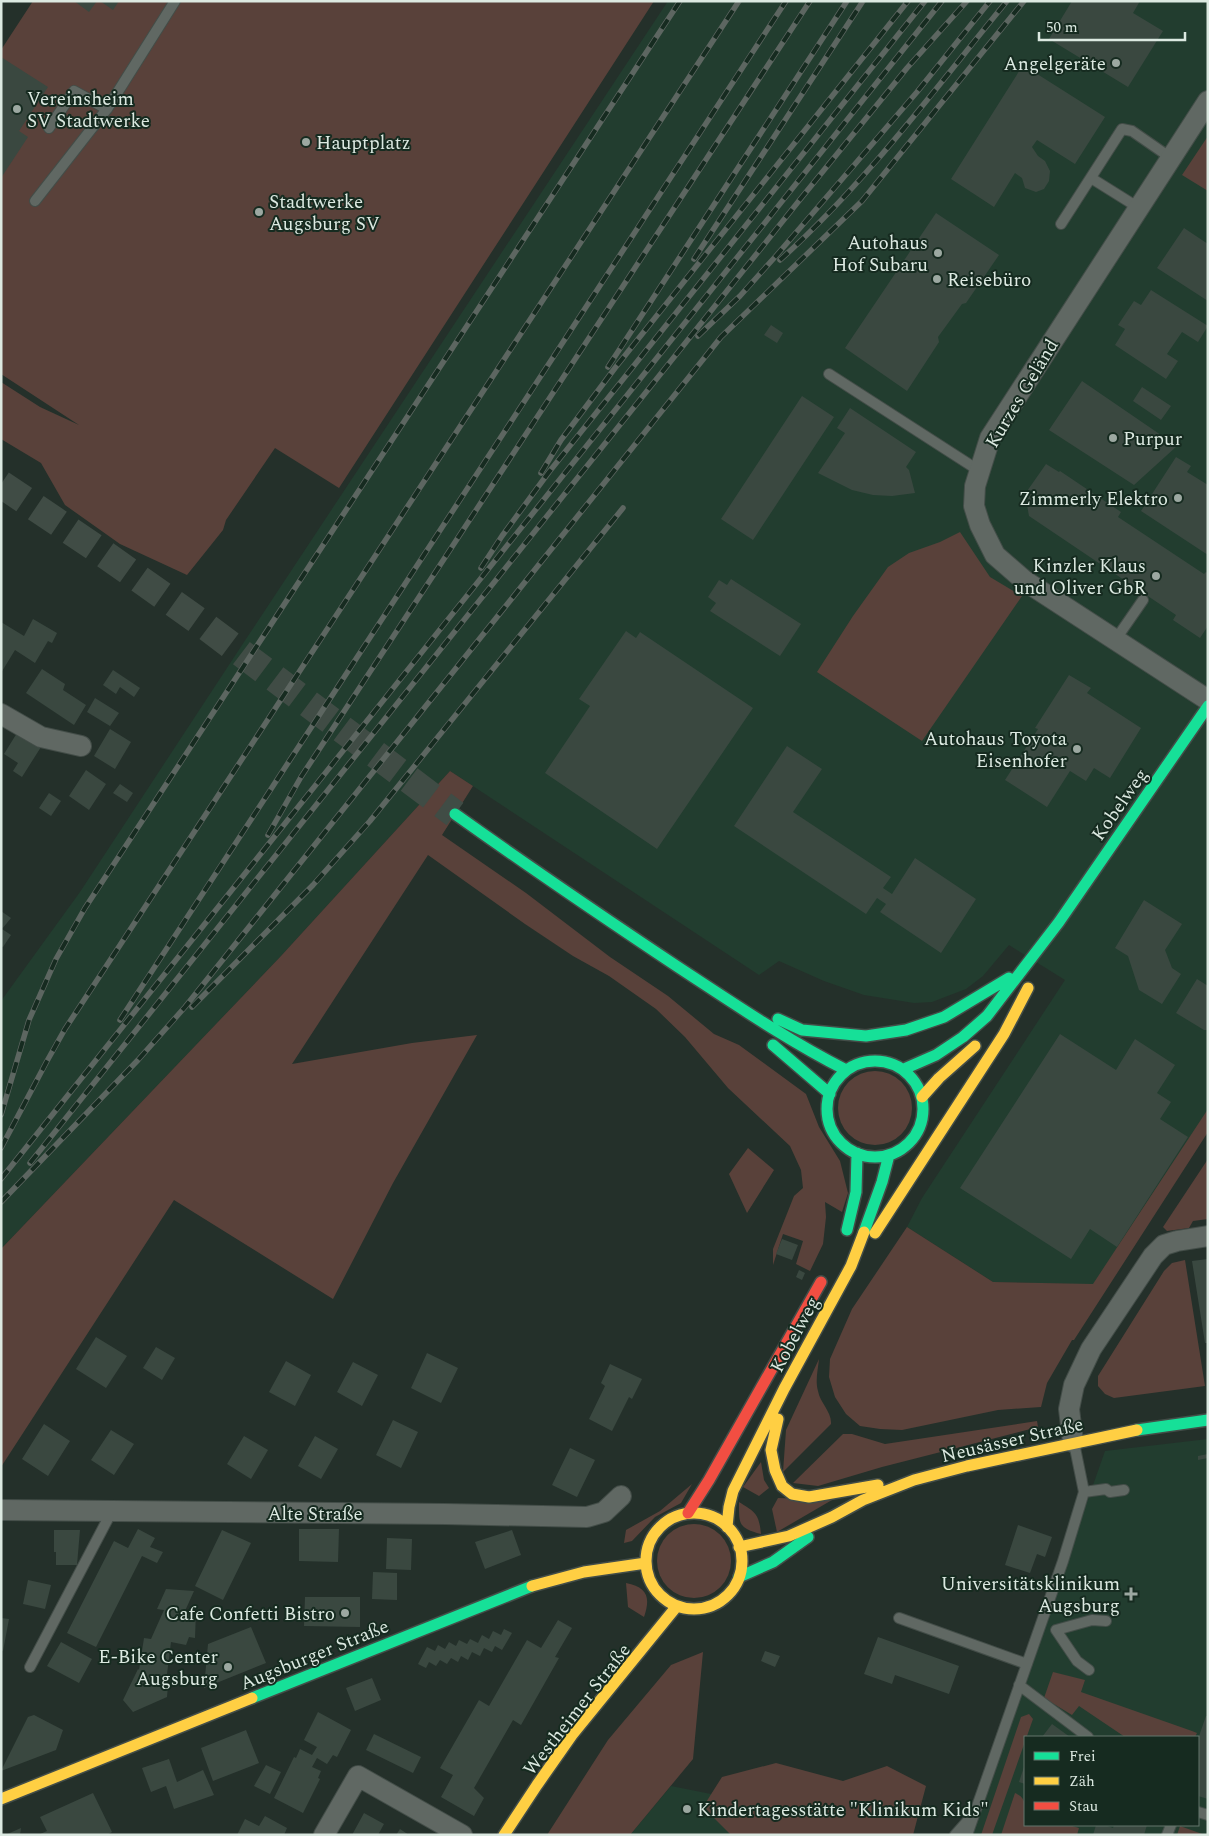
<svg xmlns="http://www.w3.org/2000/svg" width="1209" height="1836" font-family="Spectral,serif">
<rect width="100%" height="100%" fill="#24302a"/>
<path fill="#223d2f" fill-rule="evenodd" d="M668,1H1208V1123L1108,1285L993,1282L907,1227L922,1198L1065,980L1009,945L983,976L966,989L932,1002L914,1003L864,995L824,981L779,961L759,975L450,771L281,956L1,1249V1001L80,892L246,639Z
M1208,1439V1835H970L1105,1451ZM1025,1737H1198V1825H1025Z
M671,1786L726,1797L764,1835H630Z"/>
<path fill="#59413a" d="M33,1H654L339,488L275,448L226,520L223,530L187,575L120,544L65,505L41,463L1,439V382L40,407L79,425L1,374V50Z
M1208,136V191L1182,175Z
M960,532L990,577L1022,596L922,741L817,672L853,616L888,567L909,553L940,542Z
M450,771L473,786L442,835L526,893L610,957L668,996L714,1034L739,1045L806,1094L819,1127L840,1161L848,1193L842,1212L825,1202L826,1217L823,1244L810,1271L796,1264L803,1241L783,1234L773,1265V1249L794,1196L803,1188L801,1170L790,1146L728,1088L685,1037L656,1009L609,976L573,956L525,924L428,855L292,1064L412,1043L477,1035L393,1183L333,1299L174,1200L1,1467V1249L281,956Z
M838 1108a37 37 0 1 1 74 0a37 37 0 1 1-74 0Z
M1208,1109V1132L1074,1340H1072L1047,1383L1041,1407L998,1410L902,1430L880,1429L860,1426L846,1414L835,1397L829,1377L830,1359L852,1309L907,1227L993,1282L1093,1284Z
M748,1148L774,1170L747,1213L729,1174Z
M1208,1159V1219L1193,1221L1189,1228L1167,1231L1163,1227Z
M1185,1260L1205,1386L1114,1398L1105,1394L1098,1386V1376L1164,1271L1172,1263Z
M819,1359C818,1369 815,1381 818,1391C820,1403 832,1412 831,1424L783,1472L786,1430Z
M1037,1421L1038,1427L882,1467L818,1486L793,1483L843,1434H852L885,1444Z
M761,1462L764,1480L769,1488L759,1496L743,1487Z
M692,1484L681,1503L655,1517L632,1541L624,1543L626,1530L660,1511Z
M778,1498L832,1500L777,1532L772,1509Z
M739,1502C755,1512 759,1513 761,1534C738,1528 739,1524 739,1502Z
M657 1561a37 37 0 1 1 74 0a37 37 0 1 1-74 0Z
M626,1583C647,1587 651,1597 644,1617L628,1607Z
M703,1652L693,1759L630,1835H547L608,1740L671,1665Z
M1053,1672L1085,1680L1081,1692L1192,1731L1197,1733L1195,1737H1125L1079,1706L1072,1715L1044,1698Z
M1029,1714L1033,1719L992,1835H981L1021,1717Z
M776,1763L843,1781L887,1766L926,1786L913,1835H731L703,1807L722,1777Z
M1015,1793C1029,1798 1025,1812 1025,1825H1069L1079,1828L1077,1835H1001Z
M1180,1826L1205,1835H1177Z"/>
<path fill="#3a4840" d="M74,1H97L89,12Z
M100,1H119L113,10Z
M1072,1H1140L1133,13L1163,31L1128,87L1049,39Z
M1,57L48,87L19,131L28,137L1,178Z
M1023,65L1105,117L1075,164L1037,140L1032,147L1038,156L1045,161L1050,171L1049,181L1044,189L1036,192L1025,188L1022,178L1015,173L994,207L951,179Z
M936,213L999,255L966,303L962,304L938,337L939,342L907,391L845,348Z
M1184,228L1208,244V301L1157,268Z
M1151,290L1208,326L1198,342L1182,332L1167,354L1178,361L1166,379L1115,345L1125,329L1118,325L1134,301L1141,305Z
M771,325L783,333L777,343L764,335Z
M1082,381L1177,446L1134,485L1049,430Z
M1142,387L1171,406L1161,420L1133,401Z
M802,396L834,417L753,540L721,519Z
M850,408L916,452L906,467L909,470L915,493L892,496L873,495L852,490L818,473L845,433L837,428Z
M1176,457L1191,466L1187,472L1208,485V555L1141,511Z
M1046,464L1059,472L1060,471L1121,512L1118,517L1204,574L1206,572L1208,573V626L1200,638L1173,620L1176,615L1029,516L1025,494Z
M731,579L801,624L780,656L710,611L716,603L708,597L719,580L727,585Z
M33,619L57,633L52,643L48,641L35,663L15,650L1,673V622L24,636Z
M626,631L636,638L640,632L753,708L657,849L545,773L590,706L579,699Z
M42,669L65,684L63,690L86,705L74,725L26,693Z
M113,670L140,688L134,697L120,687L116,694L103,685Z
M1069,675L1091,688L1087,693L1141,728L1110,778L1094,768L1086,781L1070,771L1047,807L1005,780L1038,729L1035,728Z
M95,698L119,713L110,726L87,712Z
M110,729L131,742L115,769L94,756Z
M17,733L41,747L22,777L13,771L18,763L4,754Z
M787,746L822,769L793,812L891,877L883,888L892,894L915,858L976,899L941,953L880,912L886,904L877,898L866,914L734,826Z
M86,770L106,784L89,810L69,796Z
M120,784L133,793L127,802L113,793Z
M49,793L61,801L51,816L39,808Z
M1144,900L1182,924L1165,950L1172,968L1181,974L1162,1004L1139,990L1128,956L1115,948Z
M1,911L11,918L2,929L11,935L3,947L1,946Z
M1197,979L1208,986V1030H1204L1176,1013Z
M1060,1034L1116,1070L1135,1039L1175,1065L1157,1093L1171,1102L1160,1119L1188,1137L1117,1247L1090,1229L1071,1259L960,1188Z
M782,1239L798,1245L792,1260L776,1254Z
M1208,1259V1343H1205L1192,1261Z
M799,1270L805,1273L802,1280L796,1277Z
M96,1337L127,1356L106,1388L76,1369Z
M156,1347L175,1358L162,1380L143,1368Z
M427,1353L458,1368L441,1403L411,1388Z
M286,1361L311,1375L295,1406L269,1392Z
M353,1362L378,1375L362,1406L337,1392Z
M610,1364L642,1379L632,1399L629,1397L612,1431L589,1419L605,1386L601,1383Z
M393,1420L418,1432L401,1468L376,1455Z
M44,1424L70,1441L48,1476L22,1459Z
M111,1430L134,1444L114,1475L91,1460Z
M244,1436L268,1450L251,1479L227,1464Z
M315,1436L338,1449L321,1479L298,1466Z
M570,1448L595,1460L577,1497L552,1485Z
M1208,1454V1458L1198,1460V1456Z
M1018,1525L1052,1537L1045,1557L1037,1554L1030,1573L1005,1565Z
M138,1529L155,1538L150,1547L163,1552L157,1563L142,1556L96,1647L67,1633L114,1541L128,1548Z
M299,1529H339L338,1562L299,1561Z
M54,1530H80L77,1565H56V1552H54Z
M222,1530L251,1543L223,1600L195,1586Z
M512,1530L521,1555L485,1569L475,1542Z
M387,1538L412,1539L411,1570L386,1569Z
M373,1572L397,1573V1600L372,1599Z
M28,1580L51,1585L45,1609L23,1604Z
M166,1589L194,1591L185,1611H196L195,1638L189,1637L186,1645L171,1642L167,1674H169L167,1697L133,1712L123,1700L138,1669L139,1670L144,1638L151,1639L164,1610L157,1609Z
M305,1597H360V1627L304,1626Z
M1,1618L9,1619L3,1651L1,1650Z
M558,1620L572,1628L555,1657L559,1658L521,1725L513,1720L474,1788L484,1798L474,1816L441,1797L453,1775L440,1768L479,1700L489,1706L527,1640L541,1648Z
M251,1627L266,1663L204,1688L208,1644Z
M504,1629L512,1633L502,1650L495,1646L492,1652L484,1648L480,1656L472,1652L468,1660L461,1656L458,1662L451,1658L447,1664L440,1660L436,1666L429,1662L426,1668L418,1664L427,1647L435,1651L438,1645L445,1649L449,1642L456,1646L459,1640L467,1644L470,1639L478,1643L482,1635L489,1639L493,1631L501,1635Z
M878,1637L959,1666L949,1694L895,1675L892,1684L864,1674Z
M61,1642L92,1659L79,1683L47,1666Z
M765,1651L780,1656L775,1667L761,1661Z
M372,1678L381,1700L355,1711L346,1688Z
M318,1712L351,1730L337,1757L333,1755L327,1764L317,1758L312,1767L321,1771L318,1778L320,1779L303,1813L274,1798L294,1757L296,1758L300,1749L312,1755L317,1747L304,1740Z
M34,1715L63,1730L56,1750L1,1771L28,1717Z
M1206,1716H1208V1799L1198,1796V1739Z
M1052,1724L1070,1737H1042Z
M246,1730L259,1763L213,1781L201,1748Z
M374,1734L421,1757L413,1773L366,1750Z
M169,1759L177,1782L203,1770L214,1795L174,1809L166,1786L151,1792L142,1768Z
M1025,1764V1784L1019,1782Z
M266,1765L281,1772L270,1794L254,1786Z
M93,1793L112,1832L107,1835H38L47,1831L40,1817Z
M364,1813L384,1824L378,1835H352Z
M265,1816L287,1828L284,1835H237L245,1819L259,1826Z
M1096,1825H1105L1113,1828L1114,1825H1147L1144,1835H1093Z
M21,1828L20,1835H5Z
M400,1829L409,1835H396Z"/>
<g fill="none" stroke-linecap="round" stroke-linejoin="round">
<path stroke="#404c45" stroke-width="28" stroke-dasharray="28 14" stroke-linecap="butt" d="M1,484L100,551L200,622L455,814"/>
<g stroke="#434d48" stroke-width="12">
<path id="lane" d="M49,128L74,91L107,109
M1091,178L1139,208
M35,201L107,109L175,1
M1061,224L1122,129L1132,131L1171,158
M829,374L978,470
M1116,639L1143,600
M1084,1492L1106,1489L1110,1492L1124,1490
M899,1618L1027,1664
M30,1667L112,1511
M1089,1670L1077,1661L1056,1630L1092,1620L1106,1621
M1019,1685L1088,1737
M1198,1812L1208,1815
M955,1835L971,1817
M967,1835L1063,1561L1084,1492L1074,1443
M1167,1835L1171,1825"/>
</g>
<g stroke="#434d48" stroke-width="22">
<path id="street" d="M1208,101L990,438L975,486L974,506L980,525L995,555L1025,581L1208,700
M1,714L41,737L81,746
M1073,1442L1069,1409L1074,1385L1091,1349L1153,1256L1164,1245L1177,1241L1208,1236
M1,1510L445,1514L587,1517L604,1512L621,1496
M324,1835L358,1776L462,1835"/>
</g>
<g stroke="#434d48" stroke-width="14">
<path id="fast" d="M455,814C528,866 603,917 678,967C733,1003 787,1040 846,1070
M778,1019L802,1030L866,1036L906,1030L944,1017L1009,978
M773,1045L830,1094
M827 1109a48 48 0 1 1 96 0a48 48 0 1 1-96 0Z
M904,1069L936,1055L963,1037L987,1016L1059,922L1208,706
M847,1230L856,1192L857,1153
M864,1232L882,1182L889,1155
M1137,1430L1208,1420
M739,1577L773,1562L808,1537
M252,1698L532,1586"/>
</g>
<g stroke="#434d48" stroke-width="14">
<path id="slow" d="M922,1097L939,1078L975,1046
M875,1233L1004,1034L1028,988
M778,1419L771,1450L775,1470L782,1486L792,1494L809,1497L878,1485
M646 1561a48 48 0 1 1 96 0a48 48 0 1 1-96 0Z
M727,1527L729,1507L733,1491L784,1389L851,1266L864,1232
M739,1547L789,1536L832,1517L863,1500L914,1480L967,1466L1137,1430
M532,1586L584,1572L646,1563
M1,1799L252,1698
M504,1835L537,1785L572,1735L677,1606"/>
</g>
<g stroke="#434d48" stroke-width="14">
<path id="jam" d="M688,1513L709,1480L821,1282"/>
</g>
<use href="#lane" stroke="#606863" stroke-width="10"/>
<use href="#street" stroke="#606863" stroke-width="20"/>
<use href="#fast" stroke="#16e098" stroke-width="11"/>
<use href="#slow" stroke="#ffcf43" stroke-width="11"/>
<use href="#jam" stroke="#f24e42" stroke-width="11"/>
<g stroke="#5d6661" stroke-width="5.5">
<path id="rail" d="M694,259L863,1
M780,260C866,183 934,90 1007,1
M698,336L740,296L775,257L917,92L990,1
M608,367L847,1
M541,473L561,440L615,368L908,1
M481,568L502,536L549,472L925,1
M268,835L301,777L810,1
M192,1007L313,885L370,821L623,508
M120,1020L786,1
M1,1115L29,1020L56,959L85,908L680,1
M1,1148L47,1061L65,1029L739,1
M30,1163L798,202L907,68L967,1
M1,1179L942,1
M1,1202L138,1060L185,1007L721,337L862,201L1024,1"/>
</g>
<use href="#rail" stroke="#162b20" stroke-width="4" stroke-dasharray="11" stroke-linecap="butt"/>
</g>
<g fill="#9ca8a1" stroke="#162b20" stroke-width="2">
<circle cx="1116" cy="63" r="5"/>
<circle cx="17" cy="109" r="5"/>
<circle cx="306" cy="142" r="5"/>
<circle cx="259" cy="212" r="5"/>
<circle cx="938" cy="253" r="5"/>
<circle cx="937" cy="279" r="5"/>
<circle cx="1113" cy="438" r="5"/>
<circle cx="1178" cy="498" r="5"/>
<circle cx="1156" cy="576" r="5"/>
<circle cx="1077" cy="749" r="5"/>
<path d="M1128.5 1586.5h5v5h5v5h-5v5h-5v-5h-5v-5h5z"/>
<circle cx="345" cy="1613" r="5"/>
<circle cx="228" cy="1667" r="5"/>
<circle cx="687" cy="1809" r="5"/>
</g>
<g text-anchor="middle" stroke-width="4" stroke-linejoin="round" paint-order="stroke">
<g font-size="19" fill="#dce9e1" stroke="#162b20" text-anchor="end">
<text x="1106" y="70">Angelgeräte</text>
<text x="27" y="105" text-anchor="start">Vereinsheim<tspan x="27" dy="22">SV Stadtwerke</tspan></text>
<text x="316" y="149" text-anchor="start">Hauptplatz</text>
<text x="269" y="208" text-anchor="start">Stadtwerke<tspan x="269" dy="22">Augsburg SV</tspan></text>
<text x="928" y="249">Autohaus<tspan x="928" dy="22">Hof Subaru</tspan></text>
<text x="947" y="286" text-anchor="start">Reisebüro</text>
<text x="1123" y="445" text-anchor="start">Purpur</text>
<text x="1168" y="505">Zimmerly Elektro</text>
<text x="1146" y="572">Kinzler Klaus<tspan x="1146" dy="22">und Oliver GbR</tspan></text>
<text x="1067" y="745">Autohaus Toyota<tspan x="1067" dy="22">Eisenhofer</tspan></text>
<text x="1120" y="1590">Universitätsklinikum<tspan x="1120" dy="22">Augsburg</tspan></text>
<text x="335" y="1620">Cafe Confetti Bistro</text>
<text x="218" y="1663">E-Bike Center<tspan x="218" dy="22">Augsburg</tspan></text>
<text x="697" y="1816" text-anchor="start">Kindertagesstätte "Klinikum Kids"</text>
</g>
<g font-size="19" fill="#dce9e1" stroke="#162b20">
<text transform="translate(1021 393) rotate(-59)" y="7">Kurzes Geländ</text>
<text transform="translate(1119 804) rotate(-55)" y="7">Kobelweg</text>
<text transform="translate(794 1334) rotate(-62)" y="7">Kobelweg</text>
<text transform="translate(1012 1439) rotate(-13)" y="7">Neusässer Straße</text>
<text x="315" y="1520">Alte Straße</text>
<text transform="translate(314 1654) rotate(-22)" y="7">Augsburger Straße</text>
<text transform="translate(576 1709) rotate(-52)" y="7">Westheimer Straße</text>
</g>
</g>
<rect width="1209" height="1836" fill="none" stroke="#dce9e1" stroke-width="5"/>
<rect x="1024" y="1736" width="175" height="90" fill="#162b20" stroke="#65776d"/>
<rect x="1034" y="1752" width="25" height="8" fill="#16e098" stroke="#65776d"/>
<text x="1069" y="1761" font-size="15" fill="#dce9e1">Frei</text>
<rect x="1034" y="1777" width="25" height="8" fill="#ffcf43" stroke="#65776d"/>
<text x="1069" y="1786" font-size="15" fill="#dce9e1">Zäh</text>
<rect x="1034" y="1802" width="25" height="8" fill="#f24e42" stroke="#65776d"/>
<text x="1069" y="1811" font-size="15" fill="#dce9e1">Stau</text>
<path d="M1039 32v8h146v-8" fill="none" stroke="#dce9e1" stroke-width="2.5"/>
<text x="1046" y="32" font-size="15" fill="#dce9e1" stroke="#162b20" stroke-width="4" paint-order="stroke">50 m</text>
</svg>
